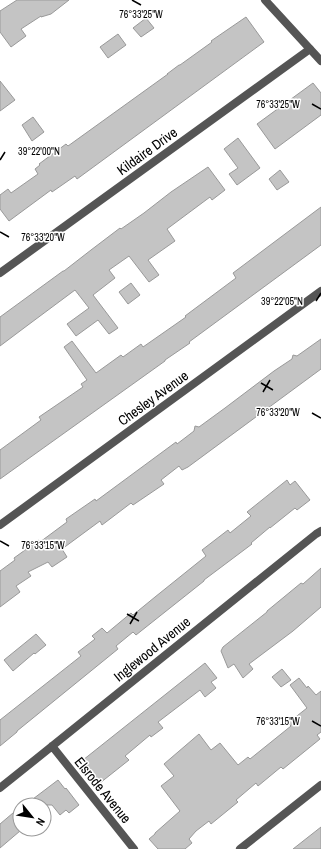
<svg xmlns="http://www.w3.org/2000/svg" width="321" height="849" font-family="'Archivo Narrow',sans-serif">
<rect width="100%" height="100%" fill="#fff"/>
<path fill="#c4c4c4" stroke="#999" d="M17,0H69L51,14L41,17V16L21,29L26,36L11,47L0,32V11Z
M246,17L264,42L77,179L75,176L52,192L51,190L9,221L0,209V195L8,189L11,193L38,174L35,169L40,165L39,164L66,144L68,146L168,74H167L179,65H180L212,42L211,41Z
M146,18L154,28L141,37L133,28Z
M118,34L126,45L108,58L100,47Z
M0,81L15,100L0,111Z
M313,83L321,93V115L275,149L257,124Z
M33,117L44,132L32,141L22,125Z
M238,138L260,168L237,185L229,174L238,168L224,149Z
M208,167L225,190L212,200L210,197L167,229L175,241L148,260L159,275L149,282L129,256L109,270L115,278L93,295L118,328L109,334L98,320L76,336L67,324L89,308L75,290L28,325L0,346V317L63,271H64L91,250L120,228L121,229L144,213L171,192Z
M280,170L289,182L277,190L269,179Z
M321,207V245L189,342L190,343L165,360V361L0,479V450L41,420L39,417L83,387L81,384L87,380L64,347L72,341L96,373L121,355L123,357L141,344L143,347L186,317L185,316L236,278L233,273Z
M131,283L140,295L128,304L119,292Z
M321,339V369L188,467L182,470L179,466L161,480L164,484L133,505L131,503L102,525L100,521L62,549L67,557L52,567L48,562L28,572L31,576L16,586L20,592L0,607V571L15,560L14,558L39,540L40,542L67,522L66,519L95,499L96,501L176,442L177,444L194,431L195,426L199,427L225,408L274,371L292,359L293,355L297,356Z
M287,480L290,485L295,481L310,500L297,510L295,508L270,528V527L251,543L252,544L204,580V581L136,635L133,632L116,646L118,649L17,731V732L0,746V720L81,656L78,652L95,639L92,636L102,628L107,633L131,613L133,615L155,597L206,556L202,550L228,530L230,533L251,516L247,512Z
M321,568V607L293,631L249,664L253,669L243,678L234,664L228,668L221,651L223,647L267,612V611L301,583L303,584Z
M36,634L46,645L35,654L34,653L13,671L4,660Z
M205,663L217,678L211,682L216,688L205,697L200,690L158,722L163,728L151,737L150,735L125,756L129,760L100,783L89,770L90,769L83,760Z
M282,669L291,680L281,687L272,677Z
M299,678L307,688L308,686L316,695L321,691V732L317,735L320,739L283,769L281,767L258,786L256,783L236,800L238,802L211,824L209,821L196,831L189,839L192,843L185,849H158L149,839L155,834V833L180,811L161,786L174,776L164,764L199,734L211,750L220,743L238,765L248,757L250,759L291,726L288,723L307,708L290,685Z
M58,780L65,789L66,788L79,805L69,813L66,810L60,815L52,805H25Z
M20,807V831L0,848V824Z
M321,827V849H293Z"/>
<g fill="none" stroke-linecap="round" stroke-linejoin="round">
<path stroke="#555" stroke-width="8" d="M0,273L310,49
M0,525L321,291
M52,746L134,849
M0,788L316,534L321,531
M240,849L321,785"/>
<path stroke="#555" stroke-width="8" d="M265,0L321,61"/>
</g>
<path fill="none" stroke="#000" stroke-width="1.5" d="M132,0L141,5M312,104L321,109M0,160L5,152M0,232L9,237M316,301L321,293M261,383L273,390M263,392L270,380M312,413L321,418M0,541L9,546M127,614L139,621M130,624L137,612M312,721L321,726"/>
<g text-anchor="middle" stroke-width="3" stroke-linejoin="round" paint-order="stroke">
<g font-size="14" fill="#000" stroke="#fff">
<text transform="translate(147 151) rotate(-36)" y="5">Kildaire Drive</text>
<text transform="translate(153 398) rotate(-36)" y="5">Chesley Avenue</text>
<text transform="translate(152 649) rotate(-39)" y="5">Inglewood Avenue</text>
<text transform="translate(103 790) rotate(51)" y="5">Elsrode Avenue</text>
</g>
</g>
<g font-size="10" text-anchor="middle" fill="#000" stroke="#fff" stroke-width="3" stroke-linejoin="round" paint-order="stroke">
<text x="141" y="18">76°33'25"W</text>
<text x="278" y="108">76°33'25"W</text>
<text x="39" y="155">39°22'00"N</text>
<text x="43" y="241">76°33'20"W</text>
<text x="282" y="305">39°22'05"N</text>
<text x="278" y="416">76°33'20"W</text>
<text x="43" y="549">76°33'15"W</text>
<text x="278" y="725">76°33'15"W</text>
</g>
<g transform="translate(32 817) rotate(120)"><circle r="19" fill="#ffffff" stroke="#999999"/>
<path d="M0-3L7 15L0 10L-7 15Z" fill="#000000"/>
<text y="-6" font-size="11" font-weight="bold" text-anchor="middle" fill="#000000">N</text>
</g>
</svg>
